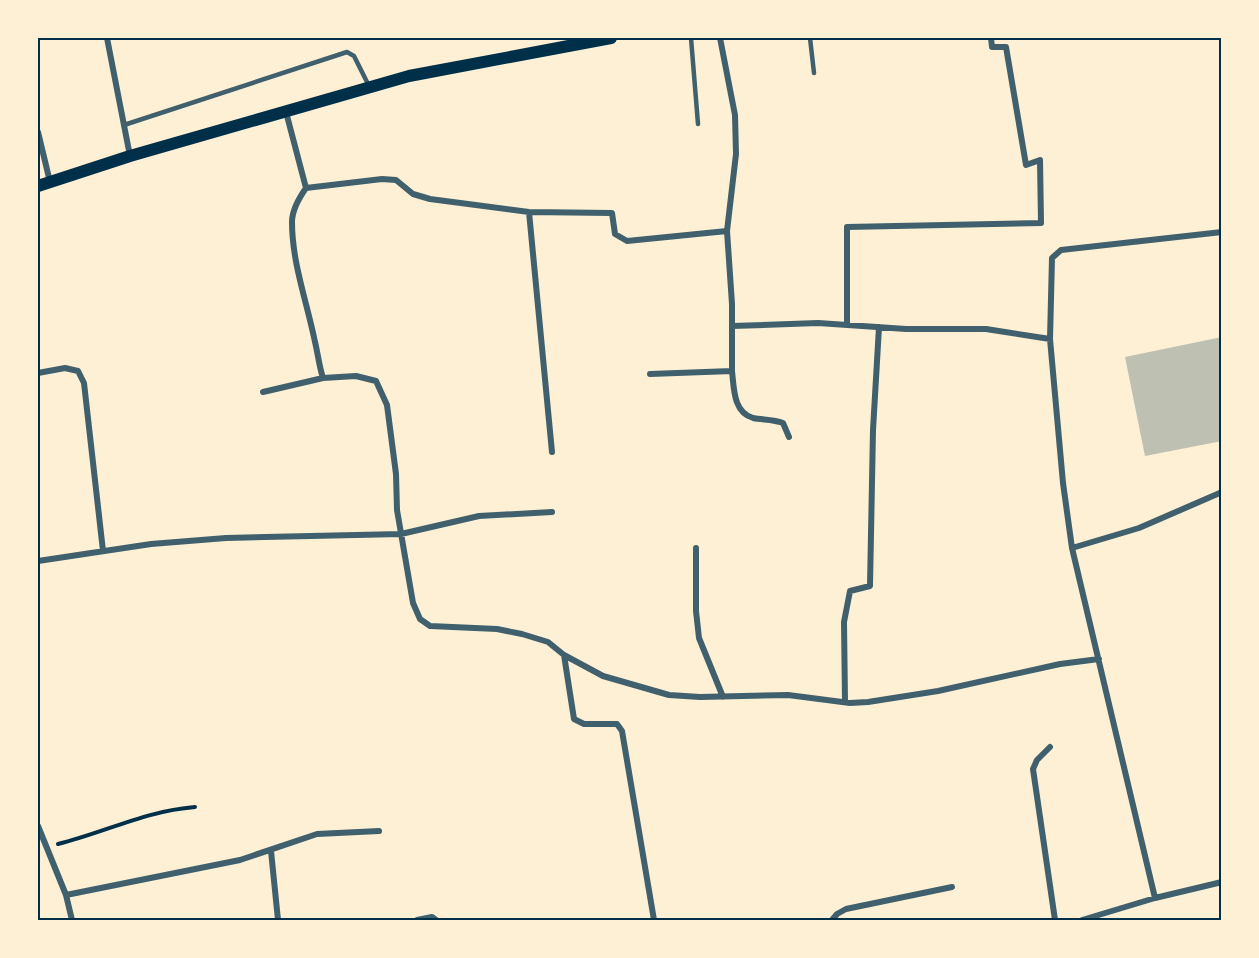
<svg xmlns="http://www.w3.org/2000/svg" width="1259" height="958" font-family="Barlow,sans-serif">
<rect width="100%" height="100%" fill="#fdf0d5"/>
<path fill="#bec0b2" d="M1222,337V441L1145,456L1125,357Z"/>
<g fill="none" stroke-linecap="round" stroke-linejoin="round">
<path stroke="#003049" stroke-width="4" d="M58,844C106,832 145,811 195,807"/>
<path stroke="#3f606c" stroke-width="4.5" d="M691,38L698,124
M810,38L814,73
M124,125L347,52L354,56L369,86"/>
<path stroke="#3f606c" stroke-width="6" d="M107,38L130,156
M286,112L306,188C299,198 292,210 292,222C292,263 307,302 315,342C318,354 319,366 323,378L356,376L376,381L387,405L396,474L397,510L413,603L420,619L430,626L497,629L522,634L548,642L564,655L603,676L669,695L700,697L788,695L850,703L868,702L938,691L1060,664L1099,659
M38,132L50,182
M306,188L382,179L396,180L413,194L430,199L529,212L612,213L615,234L627,241L727,231L736,154L735,115L720,38
M529,212L552,452
M847,324V227L1041,223L1040,160L1026,165L1006,47H992L991,38
M732,326L818,323L906,329H986L1050,339
M732,371C734,388 733,412 753,418C763,420 773,419 783,423L789,437
M38,373L65,368L78,371L84,383L103,551
M650,374L732,371V304L727,231
M263,392L323,378
M696,548V611L699,638L723,697
M1072,548L1139,528L1222,492
M38,561L151,544L226,538L401,534L479,516L552,512
M564,655L574,719L584,724H617L622,731L654,920
M845,702L844,622L850,591L870,586L873,430L879,327
M1050,747L1037,760L1033,769L1055,920
M38,826L66,895L72,920
M271,851L278,920
M66,895L240,860L317,834L379,831
M1155,898L1072,548L1063,483L1050,339L1052,258L1061,250L1222,232
M417,920L432,917L436,920
M832,920L837,914L846,909L952,887
M1082,920L1155,898L1222,882"/>
<path stroke="#003049" stroke-width="12" d="M38,186L130,156L409,76L611,38"/>
</g>
<rect width="1259" height="958" fill="none" stroke="#fdf0d5" stroke-width="78"/>
<rect x="39" y="39" width="1181" height="880" fill="none" stroke="#003049" stroke-width="2"/>
</svg>
